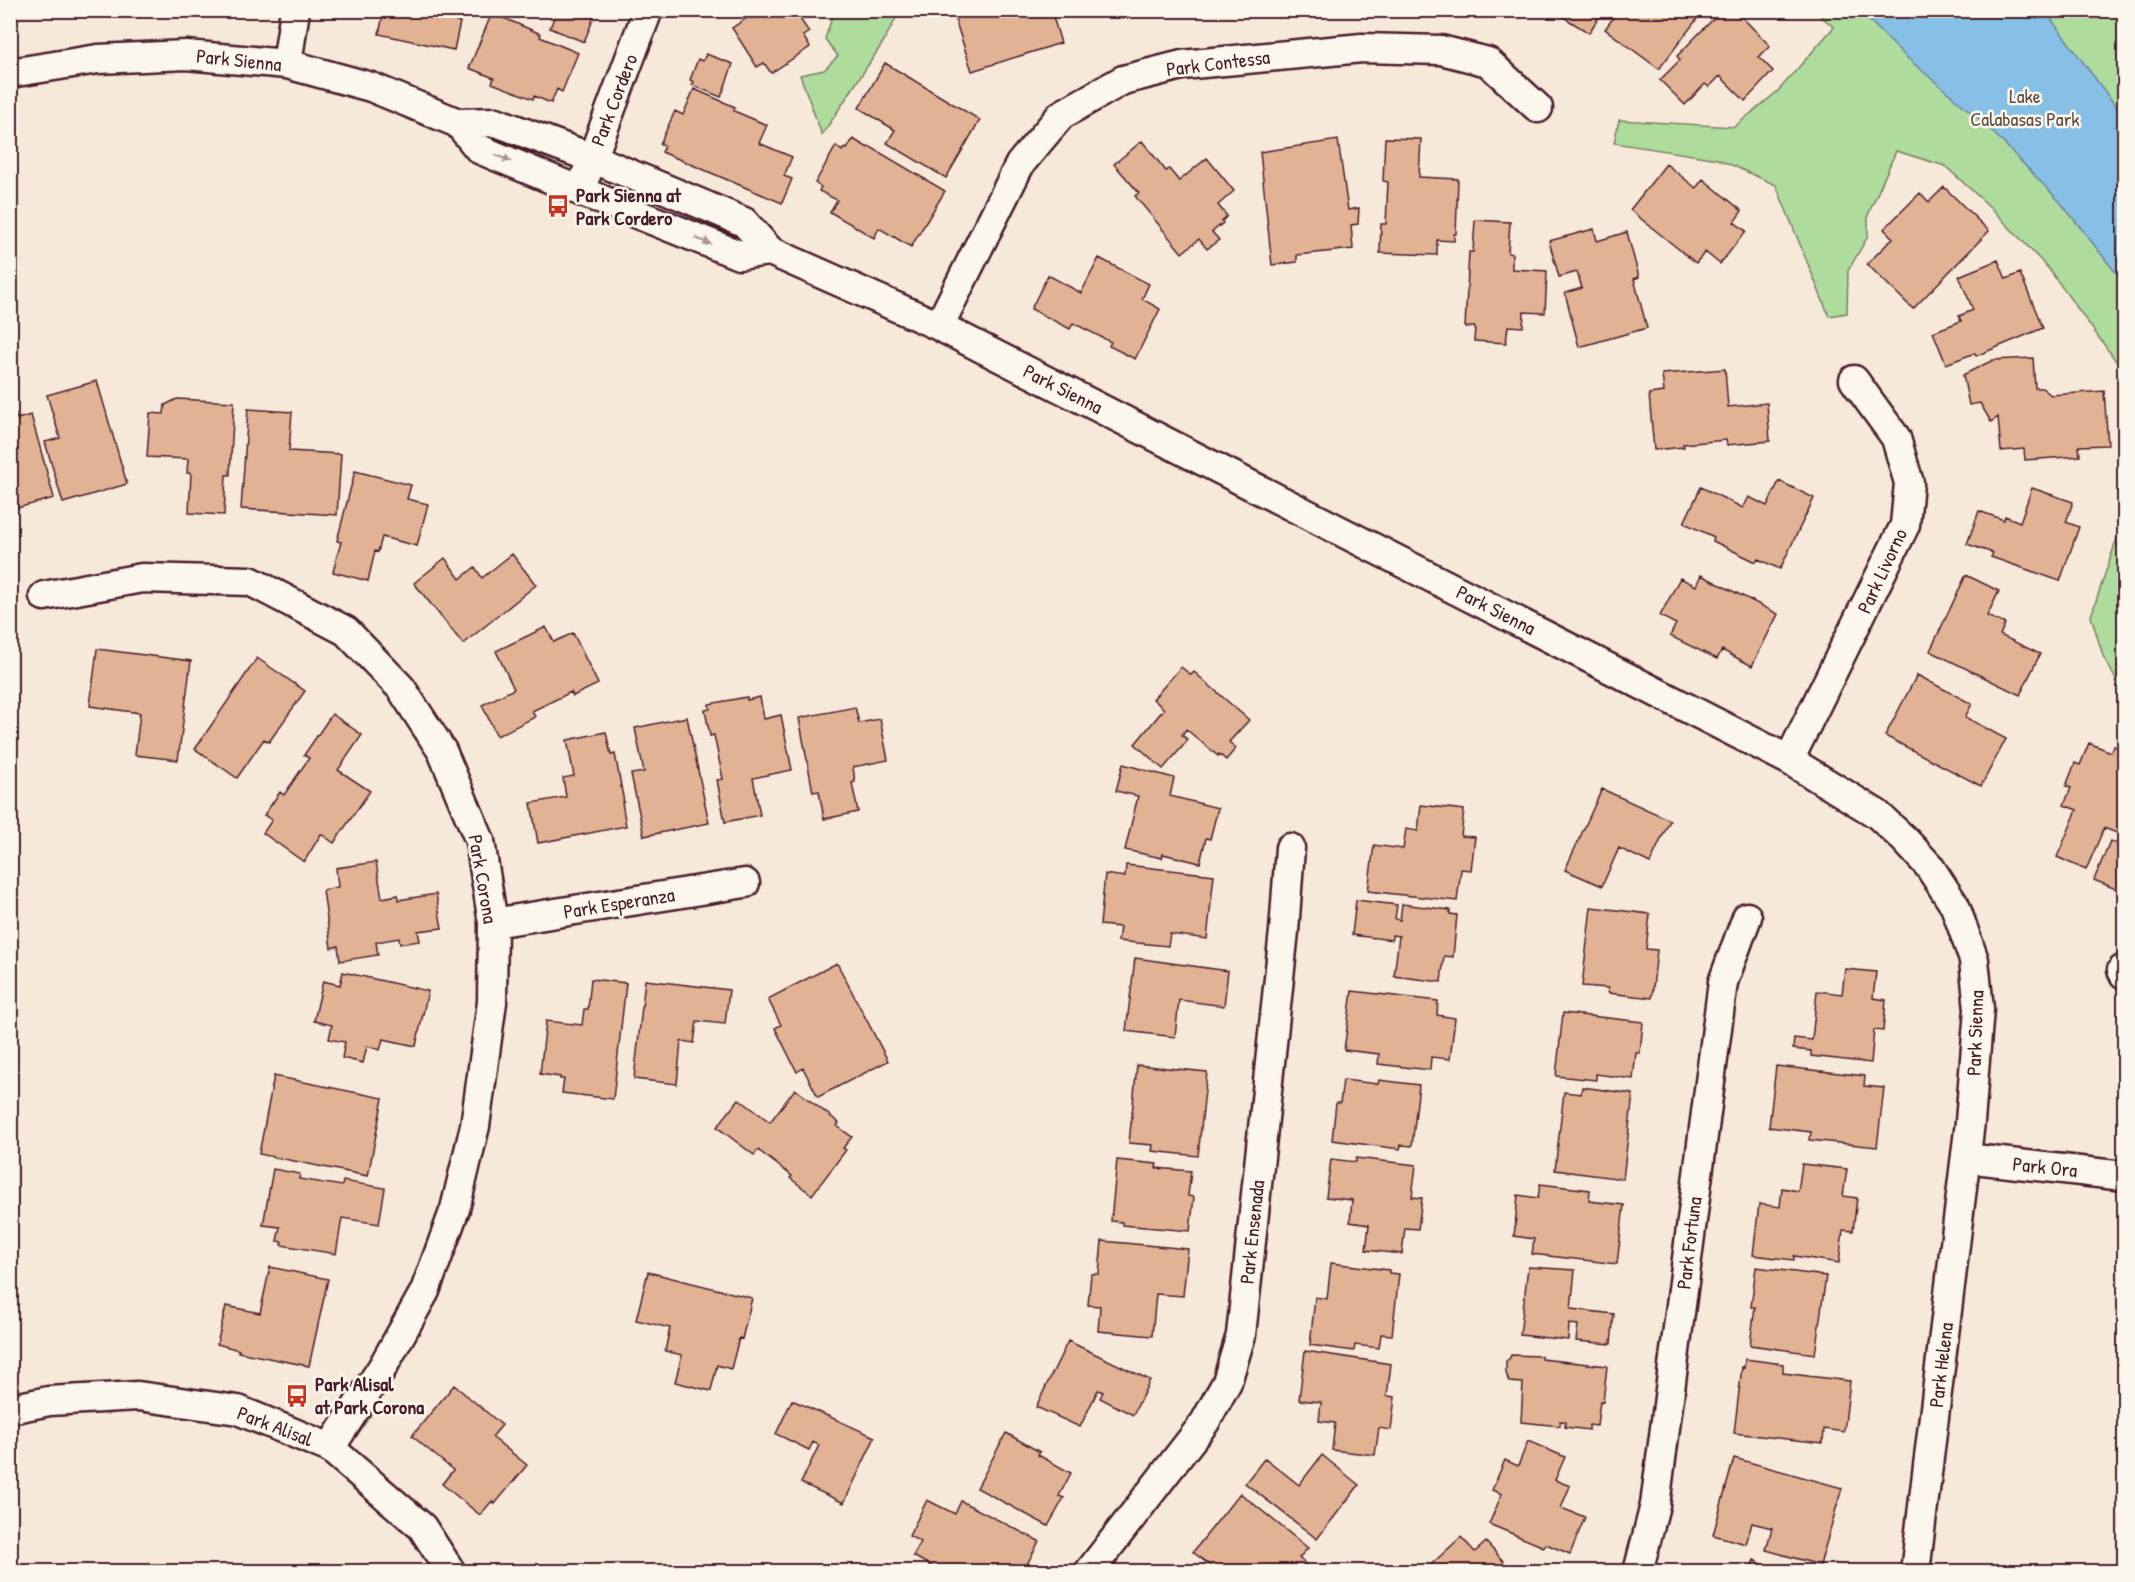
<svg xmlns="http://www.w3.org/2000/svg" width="2135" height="1582" font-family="'Patrick Hand',sans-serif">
<rect width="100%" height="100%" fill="#f6e9da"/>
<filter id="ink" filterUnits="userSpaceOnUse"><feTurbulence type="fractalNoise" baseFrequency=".0167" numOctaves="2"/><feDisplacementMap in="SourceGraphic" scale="12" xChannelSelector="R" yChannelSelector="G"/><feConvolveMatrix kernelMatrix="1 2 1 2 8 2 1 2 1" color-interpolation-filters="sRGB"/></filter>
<g filter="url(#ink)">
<path fill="#addc9c" stroke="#7c7e64" stroke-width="1.5" d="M834,11H900L882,44L822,135L800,75L824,70L838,56L825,39Z
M1814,11H2113L2124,26V372L2048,268L1990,207L1945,166L1896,151L1868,215V236L1848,271L1847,313L1829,316L1776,185L1718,159L1614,143L1619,120L1734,127L1778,91L1834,27Z
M2124,517V694L2103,656L2091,616Z"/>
<path fill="#87c0e6" stroke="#6f809b" stroke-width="1.5" d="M1860,11H2045L2124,117V283L2061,203L1987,126L1905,56Z"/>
<path fill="#e2b294" stroke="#4a1f2b" stroke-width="1.5" d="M384,10H432L431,16L460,22L454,50L379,34Z
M557,10H589L588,15L594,17L584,42L550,28Z
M759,10H794L809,32L803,36L810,47L771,73L764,63L757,67L732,28Z
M952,10H1051L1061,43L972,71Z
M1552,10H1603L1589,33Z
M1619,10H1685L1697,19L1659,69L1605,29Z
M1722,10H1735L1770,46L1759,57L1773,71L1745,101L1720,76L1709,87L1705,84L1685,105L1660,80L1680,60L1677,56Z
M492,13L541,34L540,37L578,53L562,92L557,89L551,103L534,96L533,99L492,83L494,78L469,68Z
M706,54L733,64L721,97L692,85L694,82L690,80L698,59L703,61Z
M885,63L980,120L946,178L887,143L895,130L859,108Z
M694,89L735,107L734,111L767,125L759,143L792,157L784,176L792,179L782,203L662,152L665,146L660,144L675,111L683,115Z
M1385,138L1421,139L1419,177L1458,179L1456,234H1454V241L1437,240V255L1380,253L1381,224H1386L1388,182L1383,181Z
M853,139L868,148L869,146L945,191L911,247L879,228L874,238L830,212L837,200L819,191L821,187L815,183L836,146L842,151L844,148L847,149Z
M1338,140L1348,210L1359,208L1358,224L1351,225L1353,249L1297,255V262L1272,265L1260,152Z
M1142,141L1166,171L1169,169L1179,181L1207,158L1234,191L1218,205L1227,216L1222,221L1223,223L1212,232L1219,240L1207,249L1199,239L1182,253L1135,196L1139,193L1114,164Z
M1666,164L1696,188L1703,179L1742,211L1734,222L1746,231L1720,264L1705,252L1696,263L1630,210Z
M1944,187L1989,231L1913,309L1867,264L1893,238L1884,229L1920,193L1929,202Z
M1475,220L1510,222L1508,253L1512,254V269L1547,271L1545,313L1524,312L1523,327L1508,326L1506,343L1474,341L1475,327H1465L1469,252H1473Z
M1594,229L1597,241L1627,232L1639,277L1634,279L1647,328L1579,347L1565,293L1582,288L1577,272L1559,277L1549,241Z
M1099,258L1149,284L1142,299L1160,309L1135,359L1109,346L1111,342L1073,323L1070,329L1031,309L1048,275L1081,293Z
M1998,260L2006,279L2020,273L2043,328L1976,356L1975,353L1946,364L1933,332L1961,321L1959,316L1973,310L1959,276Z
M2033,358L2035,388H2042L2051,395L2104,391L2108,445L2079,446L2080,456L2025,460L2024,449L2001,451L1998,417L1991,422L1980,403L1969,405L1963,375L1993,360Z
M1725,369L1728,407L1767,403L1770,441L1727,445L1726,440L1683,444L1684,447L1654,450L1649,394L1664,392L1662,374Z
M97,381L127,484L63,503L45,442L60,438L47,395Z
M10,398L17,419L31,415L54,498L10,510Z
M177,399L234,402L230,475H226L224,515L189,513L191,473H187L188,459L147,457L150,413L164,414L165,405Z
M248,409L292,412L289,451L341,454L337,515L241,509Z
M355,471L411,485L407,499L428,504L417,546L382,537L378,552L375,551L368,581L333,572L341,542L337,541Z
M1779,481L1814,498L1780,569L1758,559L1756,562L1713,541L1714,537L1684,523L1701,487L1743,508L1749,497L1767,506Z
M2032,488L2073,502L2066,522L2079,527L2060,581L1991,557L1993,553L1967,544L1979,511L2004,520L2005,516L2020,522Z
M512,554L536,585L463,644L414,583L445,558L460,579L475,567L482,578Z
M1701,575L1778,614L1752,666L1722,650L1717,659L1670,636L1676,624L1660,616L1680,578L1696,586Z
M1966,575L1999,591L1987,616L2005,624L2000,635L2040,654L2020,695L1930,651Z
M546,627L554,642L573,633L598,684L573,696L571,692L532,711L535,717L497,736L482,705L514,689L496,651Z
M97,649L191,661L178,760L135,755L140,713L90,706Z
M257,658L305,691L269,742L264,739L237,778L195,749Z
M1181,667L1191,675L1194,672L1249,720L1229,742L1236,748L1226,760L1219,754L1218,756L1186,729L1182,735L1188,740L1163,769L1135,744L1164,709L1153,699Z
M1917,675L1972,704L1965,717L2006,739L1981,786L1885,736Z
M747,697V700L760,697L764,719L781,715L792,770L753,778L760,815L725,822L717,780L723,779L714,735L710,736L705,710L710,709L709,704Z
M855,707L859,723L880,719L888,760L853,767L855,782L852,783L858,812L824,819L819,791L813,792L799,718Z
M332,714L362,735L338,770L370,791L334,843L321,834L304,862L263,833L272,820L264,815L280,792L284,795L309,758L304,755Z
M687,717L709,823L644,836L631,774L644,772L635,728Z
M606,732L611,755L615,754L624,802H622L626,826L538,843L531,803L566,797L563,778L574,776L567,740Z
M2089,743L2111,752L2114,746L2124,750V836L2104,828L2086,870L2057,857L2077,810L2064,805L2071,788L2066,786L2075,763L2080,765Z
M1123,764L1174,778L1170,796L1218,808L1210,839L1206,838L1200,863L1163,854L1162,858L1125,850L1138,796L1116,791Z
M1602,789L1670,820L1650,863L1619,848L1602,886L1565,870Z
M1421,805L1464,810L1461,836L1475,837L1471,870L1461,869L1457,901L1368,891L1374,845L1403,849L1406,829L1418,831Z
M2110,841L2124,846L2123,892L2094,880Z
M376,862L382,898L398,895V900L436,894L442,928L418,931L420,941L400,944L399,938L376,942L378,955L340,961L338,946L331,948L323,890L338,887L336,868Z
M1126,865L1214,875L1207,939L1170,934L1168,946L1118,941L1120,927L1100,925L1105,874L1125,877Z
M1356,900L1397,905L1395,919L1400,920L1402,904L1450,910V914L1457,915L1453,957L1444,956L1441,982L1394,976L1399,936L1392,935V940L1352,935Z
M1591,907L1650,914L1646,949L1657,950L1652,998L1608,993V988L1582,986Z
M1135,958L1228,971L1224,1006L1179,1000L1175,1037L1126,1031Z
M837,963L888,1061L818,1097L803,1068L797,1072L775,1028L781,1025L768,999Z
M1845,969L1876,972L1873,998L1886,1000L1883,1031L1874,1030L1871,1063L1811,1056V1051L1793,1049L1794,1038L1812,1040L1817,991L1842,994Z
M343,972L428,991L416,1046L383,1039L380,1050L367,1046L363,1063L342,1058L345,1042L329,1039L332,1025L314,1021L323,981L340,985Z
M591,979L626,983L613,1099L562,1093L564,1079H560V1077L540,1074L546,1021L582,1025L584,1009H588Z
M645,980L729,990L725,1024L697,1021L694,1043L681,1041L677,1084L634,1079Z
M1352,991L1438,1001L1437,1015L1455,1018L1450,1059L1431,1057L1430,1070L1378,1064L1379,1054L1344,1050Z
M1563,1013L1643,1022L1640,1053H1636L1633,1079L1596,1074V1080L1556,1076Z
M1137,1065L1207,1072L1198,1156L1152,1151L1153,1145L1129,1143Z
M1776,1066L1865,1076L1864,1086L1884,1088L1877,1147L1810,1140L1811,1132L1769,1127Z
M274,1076L383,1098L368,1176L259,1154Z
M1343,1080L1378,1084L1379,1080L1419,1085L1412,1146L1401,1145L1400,1149L1332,1140L1336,1103H1340Z
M1582,1087L1633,1094L1623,1179L1555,1170L1564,1092L1581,1094Z
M795,1089L839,1123L837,1126L852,1137L843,1148L846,1150L812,1195L790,1178L792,1176L758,1150L754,1155L717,1127L739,1099L770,1122Z
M1356,1158L1416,1165L1412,1197L1422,1198L1418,1229L1405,1228L1402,1254L1366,1250L1369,1225L1350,1222L1352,1200L1326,1197L1331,1159L1356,1162Z
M1117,1160L1157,1164L1156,1168L1191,1171L1188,1196L1194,1197L1190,1231L1122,1225V1222L1111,1221Z
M1802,1164L1847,1169L1843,1196L1857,1198L1853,1231L1843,1230L1839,1263L1794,1256V1260L1753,1255L1759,1204L1780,1207L1782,1188L1798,1191Z
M273,1169L300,1174L299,1179L342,1186L343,1181L385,1188L379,1224L342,1218L336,1254L281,1245L282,1242L277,1241L280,1227L263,1225Z
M1540,1184L1590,1190L1589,1201L1624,1205L1617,1264L1532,1254L1534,1239L1514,1236L1518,1195L1538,1198Z
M1102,1241L1188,1249L1183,1296L1156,1294L1152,1336L1098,1331L1100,1306L1088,1305L1091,1274H1099Z
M1331,1263L1389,1270V1273L1399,1274L1392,1335L1381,1334L1379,1348L1355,1345L1354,1351L1310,1345L1315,1297L1327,1299Z
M270,1267L328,1279L309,1366L238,1352L239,1350L217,1344L226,1306L260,1313Z
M1528,1267L1575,1270L1571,1309L1614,1314L1611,1344L1576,1341L1578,1325L1569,1324L1568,1340L1520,1335Z
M1756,1267L1826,1276L1815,1354L1750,1345L1755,1307H1751Z
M648,1272L752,1298L742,1339L739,1338L731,1369L717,1365L711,1391L675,1382L682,1355L665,1351L670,1328L636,1320Z
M1068,1341L1150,1380L1133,1415L1100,1398L1103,1392L1098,1390L1080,1427L1036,1407Z
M1305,1351L1391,1364L1387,1396L1395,1397L1391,1430L1379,1428L1375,1455L1332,1450L1335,1423L1319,1421L1321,1402L1299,1400Z
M1511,1355L1541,1356V1359L1607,1366L1603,1402L1600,1401L1597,1426L1589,1425V1430L1565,1427V1422L1560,1421V1426L1521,1422L1523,1383L1509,1382L1506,1373V1361L1510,1358Z
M1745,1359L1783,1364V1373L1850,1381L1844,1432L1824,1429L1823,1443L1734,1433L1742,1367L1744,1368Z
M454,1385L502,1425L492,1437L527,1465L495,1504L492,1501L480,1515L442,1484L453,1470L412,1436Z
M792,1400L875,1437L844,1503L801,1483L819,1445L813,1442L809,1450L776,1434Z
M1006,1433L1040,1452L1038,1455L1071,1473L1059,1496L1064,1498L1048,1526L977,1488Z
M1528,1441L1565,1457L1555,1480L1570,1486L1561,1508L1585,1517L1570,1554L1546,1544L1544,1547L1489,1524L1502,1494L1492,1490L1505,1460L1518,1466Z
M1322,1455L1359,1485L1317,1539L1245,1483L1265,1458L1299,1485Z
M1734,1458L1842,1488L1820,1565L1766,1550L1772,1528L1752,1523L1746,1544L1713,1535Z
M1240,1493L1308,1548L1299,1558L1314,1572H1218L1193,1552Z
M927,1500L955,1514L961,1501L1039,1541L1023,1572H942L913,1556L921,1542L909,1536Z
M1461,1537L1475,1552L1486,1542L1513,1572H1423Z
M1754,1560L1776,1572H1749Z"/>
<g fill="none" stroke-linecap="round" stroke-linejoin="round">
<g stroke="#4a1f2b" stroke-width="33">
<path id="minor" d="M287,64L295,10
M10,73L98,59L186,55L287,64L371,87L458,123L496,122L592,158L744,222L770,251L939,326L1789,760L1877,814L1905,840L1929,866L1955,906L1974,960L1979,1009L1970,1122L1915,1572
M458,123L479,149L580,191L739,255L770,251
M586,175L648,10
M939,326L1020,164L1061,115L1123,80L1182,65L1362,48L1441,50L1488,62L1538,108
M44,596L142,578L250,581L346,631L401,688L442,751L480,841L493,923L492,1002L475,1126L455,1209L425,1291L382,1368L330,1448
M1789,760L1905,525L1909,483L1896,438L1854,380
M493,923L745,883
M2122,970L2124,974
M1966,1158L2124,1176
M10,1409L49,1401L138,1396L238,1410L330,1448L422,1527L451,1572
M1089,1572L1205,1422L1227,1382L1241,1335L1284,931L1290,848
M1638,1572L1655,1505L1723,982L1747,917"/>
</g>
<use href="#minor" stroke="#fbf7ec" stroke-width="28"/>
</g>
<defs><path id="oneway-solid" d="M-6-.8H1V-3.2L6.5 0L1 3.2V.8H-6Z" transform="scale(1.5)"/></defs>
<g fill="#ab9695">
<use href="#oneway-solid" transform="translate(503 158) rotate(23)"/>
<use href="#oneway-solid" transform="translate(703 241) rotate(22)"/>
</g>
</g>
<defs>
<g id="bus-bare" transform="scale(1.8)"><path d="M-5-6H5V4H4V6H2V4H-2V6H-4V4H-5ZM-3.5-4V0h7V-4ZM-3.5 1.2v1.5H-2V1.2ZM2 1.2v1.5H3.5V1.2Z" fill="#c8321e" stroke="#fbf7ec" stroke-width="2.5" paint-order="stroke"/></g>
</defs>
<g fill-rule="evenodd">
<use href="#bus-bare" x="558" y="206"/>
<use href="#bus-bare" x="297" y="1396"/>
</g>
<g text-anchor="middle" stroke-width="5" stroke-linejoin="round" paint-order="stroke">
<g font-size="20" fill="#4a1f2b" stroke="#fbf7ec">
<text transform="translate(239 60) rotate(6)" y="7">Park Sienna</text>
<text transform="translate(1218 63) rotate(-7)" y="7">Park Contessa</text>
<text transform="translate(614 100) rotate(-69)" y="7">Park Cordero</text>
<text transform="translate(1063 389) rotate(27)" y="7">Park Sienna</text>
<text transform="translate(1882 571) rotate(-65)" y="7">Park Livorno</text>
<text transform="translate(1496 610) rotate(27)" y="7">Park Sienna</text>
<text transform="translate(483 879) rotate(80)" y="7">Park Corona</text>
<text transform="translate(619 903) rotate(-9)" y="7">Park Esperanza</text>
<text transform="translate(1975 1033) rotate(-88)" y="7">Park Sienna</text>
<text transform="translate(2045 1167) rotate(6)" y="7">Park Ora</text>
<text transform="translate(1252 1232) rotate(-84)" y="7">Park Ensenada</text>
<text transform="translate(1689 1243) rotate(-83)" y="7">Park Fortuna</text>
<text transform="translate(1941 1365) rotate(-83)" y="7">Park Helena</text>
<text transform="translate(275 1426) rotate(21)" y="7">Park Alisal</text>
</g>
<g font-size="20" fill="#634e47" stroke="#fbf7ec">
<text x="2025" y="103">Lake<tspan x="2025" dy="23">Calabasas Park</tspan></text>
</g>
<g font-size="20" font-weight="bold" fill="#4a1f2b" stroke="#fbf7ec" text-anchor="start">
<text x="576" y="202">Park Sienna at<tspan x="576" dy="23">Park Cordero</tspan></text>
<text x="315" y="1391">Park Alisal<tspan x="315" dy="23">at Park Corona</tspan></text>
</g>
</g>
<rect width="2135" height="1582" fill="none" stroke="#fbf7ec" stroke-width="36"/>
<rect x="18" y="18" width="2099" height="1546" fill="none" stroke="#4a1f2b" stroke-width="2" filter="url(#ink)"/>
</svg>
